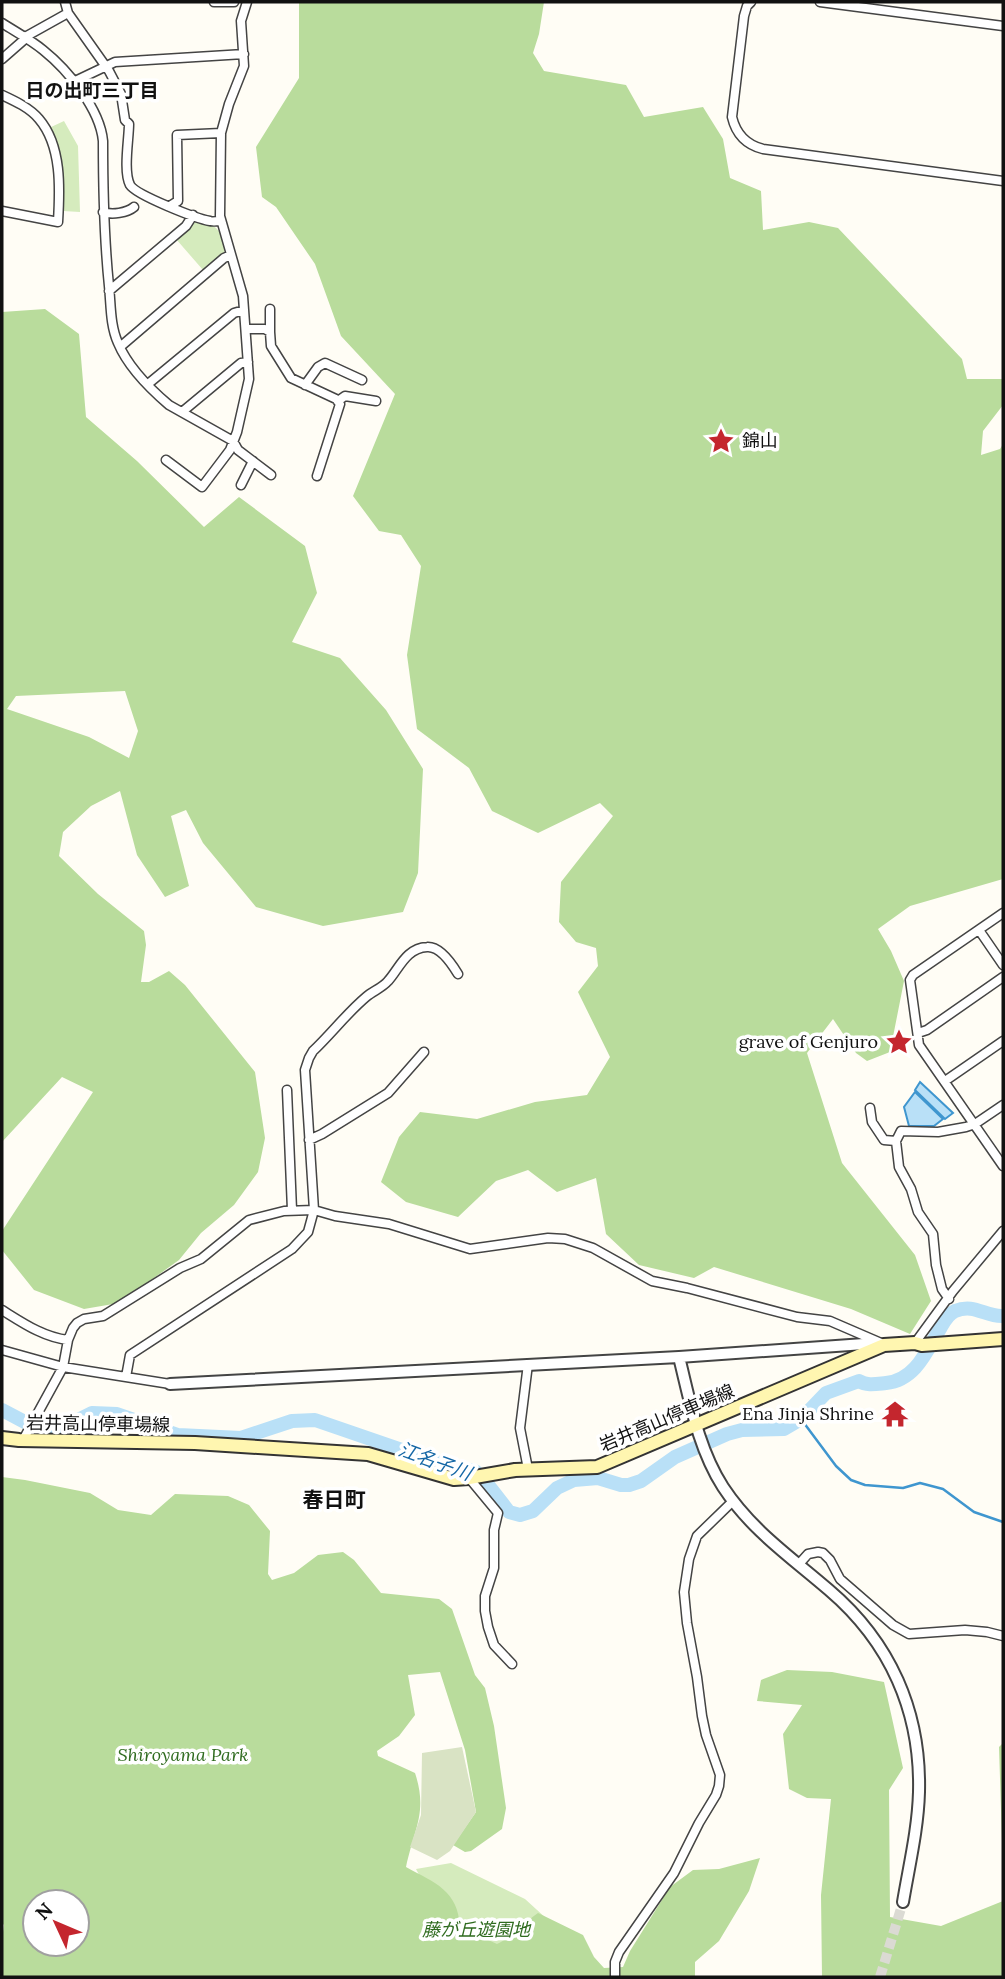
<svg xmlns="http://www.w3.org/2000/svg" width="1005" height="1979" font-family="Lora,'Noto Sans JP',serif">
<rect width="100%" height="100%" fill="#fffdf5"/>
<path fill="#d5ebbd" d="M64,121L78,146L80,212L63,211L60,158L49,128Z
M195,222C208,221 219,226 223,239C224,242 226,247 225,250C223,257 209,265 203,270L176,239Z
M451,1863L525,1899L559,1930L409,1977L432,1900L416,1869Z"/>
<path fill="#b9dc9c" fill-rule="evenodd" d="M299,2H544L539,34L533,53L544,71L626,85L644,117L703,107L723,139L730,178L761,191L763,230L809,222L838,228L962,359L967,379H1003V405L983,431L981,455L1000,449L1003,444V879L910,906L878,929L891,951L904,981L890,1052L867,1061L856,1053L833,1019L807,1053L842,1163L915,1255L931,1301L910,1334L851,1309L714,1267L694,1278L639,1265L606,1234L596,1178L557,1192L528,1170L496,1181L458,1217L406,1202L381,1182L399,1137L420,1112L477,1119L535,1102L587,1095L610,1057L578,992L598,966L596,948L576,942L559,922L561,882L613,816L600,803L538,833L492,811L469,768L417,729L407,655L421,566L401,535L379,531L353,496L395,394L341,336L315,264L276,207L262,197L256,147L299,78Z
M45,309L79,334L86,417L137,461L204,527L239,497L305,546L317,593L292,642L340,658L386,710L423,769L418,873L403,912L323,926L256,907L203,843L186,810L171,816L189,886L165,897L137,855L120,791L91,806L63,832L59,856L98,894L144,931L146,945L141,982H149L169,971L185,985L255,1072L265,1138L258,1172L234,1205L201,1233L179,1260L119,1303L84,1309L34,1290L2,1250V1231L93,1092L62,1077L2,1142V312ZM125,691L138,731L129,758L89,737L7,709L16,696Z
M2,1477L25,1480L90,1493L118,1510L151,1515L175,1494L228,1496L249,1505L270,1531L268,1574L272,1580L294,1573L318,1555L343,1552L354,1560L381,1593L439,1599L452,1609L475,1675L485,1688L494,1726L506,1808L502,1829L471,1851L465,1852L453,1845L476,1812L465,1750L440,1672L408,1675L415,1715L399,1736L377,1751L378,1756L415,1773C428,1812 414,1829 406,1867C435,1883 458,1890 460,1927L497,1944C514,1936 523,1923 538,1913L583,1935L594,1957L604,1968L623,1967L630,1951L670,1887L693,1870L719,1869L760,1858L749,1891L719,1941L695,1962V1977H2V1939L4,1925L2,1923ZM35,1902H77V1944H35Z
M787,1670L832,1672L884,1682L903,1768L889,1790L890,1917L941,1926L1003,1901V1977H822L821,1895L831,1799L807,1798L789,1789L783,1734L802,1705L757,1701L761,1680Z
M1003,1743V1872L999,1747Z"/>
<path fill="#d9e3c4" d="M462,1747L476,1812L450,1851L437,1860L410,1847L421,1815L422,1753Z"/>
<path fill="#b9e0f7" stroke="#3f96cf" stroke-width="2" d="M920,1082L953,1113L945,1119L915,1090Z
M915,1092L943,1119L934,1126H909L904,1107Z"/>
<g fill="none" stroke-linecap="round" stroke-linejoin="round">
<path stroke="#3f96cf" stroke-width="2.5" d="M801,1419L836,1466L851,1480L865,1485L903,1488L920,1483L943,1489L974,1512L1003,1522"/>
<path stroke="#b9e0f7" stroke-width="14" d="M2,1410L38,1429L46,1431L60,1429L92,1413L117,1414L178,1435L241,1438L292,1421L315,1420L443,1464L475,1471L485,1481L509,1512L520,1515L533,1511L557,1488L574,1480L598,1478L621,1485H629L641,1481L675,1457L727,1434L742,1430L784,1429L801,1419L826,1393L859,1381C867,1386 876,1384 886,1383C916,1380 927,1350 941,1327C945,1320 948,1314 955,1311C975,1303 985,1317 1003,1316"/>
<path stroke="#dbdad3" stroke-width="10" stroke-dasharray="10 5" stroke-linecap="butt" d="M880,1977L903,1902"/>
<g stroke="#444" stroke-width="11">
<path id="minor" d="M65,2L68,13L109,71L121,94L125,120L129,124C129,139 123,171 130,185C136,195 197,219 210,221C212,222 220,221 221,221
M214,2H234
M751,2L747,6L744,16L732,117C736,134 747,145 763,149L1003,181
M820,2L1003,26
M2,23C16,32 31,40 43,50C68,70 100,109 103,141C103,190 104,237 109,286C111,305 110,325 118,343C128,367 149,388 169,405L233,441L238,450L271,475
M25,37L68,13
M2,59L26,38
M73,82L115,62L244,54
M2,95C15,101 30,108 39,119C62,146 60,189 58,222L2,211
M170,206L178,201L177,135L221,133
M103,212C112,215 127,213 134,207
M109,291L186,226L193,215
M270,309V332
M246,329H265L270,332L271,346L291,378L336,399L340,404L317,476
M120,347L224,258L231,255
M148,384L234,313L244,310
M305,385L318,367L325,363L362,380
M338,401L345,396L376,401
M182,412L241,363L248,362
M166,460L202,487L230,450L237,432L249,379L243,296L220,216L221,133L229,104L244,66L241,21L247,2
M241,485L253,461
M1003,913L913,975L910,980L919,1045L1003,1166
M979,930L1003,965
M918,1033L927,1030L1003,977
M945,1081L1003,1041
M287,1090L292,1210
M870,1108L872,1122L884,1140L896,1141
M309,1140L322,1134L388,1093L424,1052
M949,1299L942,1289L936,1265L933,1234L918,1212L911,1189L899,1167L896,1141L901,1131L938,1132L966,1127L975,1124L1003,1105
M2,1310C23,1323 43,1337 68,1340
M915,1343L953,1291L1003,1231
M2,1350L63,1367L170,1384
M126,1377L130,1355L292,1249L308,1232L314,1210L305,1070L309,1058L313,1051C331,1034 347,1013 366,997C373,991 382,988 388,981C399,969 406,948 427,947C440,946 452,964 458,974
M23,1440L63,1367L68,1340L73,1328L77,1323L84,1319L103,1316L180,1268L201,1259L249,1220L284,1211L314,1210L335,1216L389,1224L470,1249L548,1238L565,1239L593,1248L652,1281L687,1288L797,1317L830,1321L881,1343
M528,1469L520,1428L528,1364
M469,1478L498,1513L494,1530V1568L485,1596V1611L488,1627L494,1645L512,1664
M799,1564L808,1554L818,1552L823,1553L830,1560L840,1579L893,1625L909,1634L965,1630L987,1632L1003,1636
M615,1977V1962L619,1952L674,1873L699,1823L716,1795L719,1786L720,1775L706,1735L702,1716L697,1677L687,1623L684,1592L689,1559L697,1536L733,1501"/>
</g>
<g stroke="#444" stroke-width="14">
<path id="tertiary" d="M679,1357C690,1401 698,1448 723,1487C752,1531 791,1557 829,1590C890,1642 921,1711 919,1792C918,1829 909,1866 903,1902
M170,1384L679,1357L864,1344L884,1345"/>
</g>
<g stroke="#333" stroke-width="16">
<path id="secondary" d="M2,1438L19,1440L195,1443L368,1454L454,1479L469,1478L515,1470L597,1467L884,1345L915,1343L922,1345L1003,1339"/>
</g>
<use href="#minor" stroke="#fff" stroke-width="8"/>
<use href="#tertiary" stroke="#fff" stroke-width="10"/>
<use href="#secondary" stroke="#fff6b0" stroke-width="12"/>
</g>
<defs>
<g id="sight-bare" transform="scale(2.1)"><path d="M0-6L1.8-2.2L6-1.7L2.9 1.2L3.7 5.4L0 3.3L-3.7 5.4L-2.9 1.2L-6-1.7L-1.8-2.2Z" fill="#c4262e" stroke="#fff" stroke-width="2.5" paint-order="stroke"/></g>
<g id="temple-bare" transform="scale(2.1)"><path d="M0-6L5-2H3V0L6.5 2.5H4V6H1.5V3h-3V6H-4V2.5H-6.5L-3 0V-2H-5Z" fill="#c4262e" stroke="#fff" stroke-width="2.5" paint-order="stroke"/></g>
</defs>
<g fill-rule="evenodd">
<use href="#sight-bare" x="721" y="441"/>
<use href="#sight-bare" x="899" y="1042"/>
<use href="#temple-bare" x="895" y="1414"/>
</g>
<g text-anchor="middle" stroke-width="7" stroke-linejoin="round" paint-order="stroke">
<g font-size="18" fill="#111" stroke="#fff" text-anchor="end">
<text x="742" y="447" text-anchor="start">錦山</text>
<text x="878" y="1048">grave of Genjuro</text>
<text x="874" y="1420">Ena Jinja Shrine</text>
</g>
<g font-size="18" fill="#111" stroke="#fff">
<text transform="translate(667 1418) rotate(-23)" y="6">岩井高山停車場線</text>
<text transform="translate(98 1424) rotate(1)" y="6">岩井高山停車場線</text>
</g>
<g font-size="18" font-style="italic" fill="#2f6b1f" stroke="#fff">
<text x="183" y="1761">Shiroyama Park</text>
<text x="476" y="1936">藤が丘遊園地</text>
</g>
<g font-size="19" font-weight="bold" fill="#111" stroke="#fff">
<text x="92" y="97">日の出町三丁目</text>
</g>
<g font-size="19" font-style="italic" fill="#1768a6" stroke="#fff">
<text transform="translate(435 1461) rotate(20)" y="7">江名子川</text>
</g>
<g font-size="21" font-weight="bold" fill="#111" stroke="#fff">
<text x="334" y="1507">春日町</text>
</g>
</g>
<rect width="1005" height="1979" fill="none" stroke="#111111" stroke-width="7"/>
<g transform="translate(56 1923) rotate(314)"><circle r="33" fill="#ffffff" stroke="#a0a0a0" stroke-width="2"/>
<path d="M0-5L12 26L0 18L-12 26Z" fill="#c4262e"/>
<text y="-10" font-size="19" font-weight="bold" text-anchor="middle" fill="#111111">N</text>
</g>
</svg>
